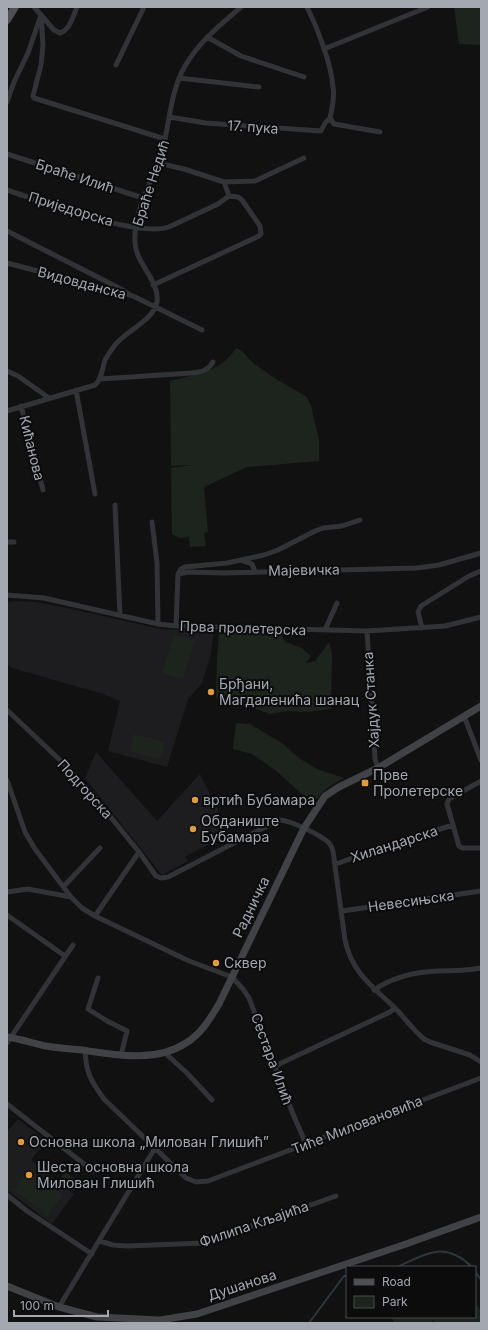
<svg xmlns="http://www.w3.org/2000/svg" width="488" height="1330" font-family="Inter,sans-serif">
<rect width="100%" height="100%" fill="#111112"/>
<path fill="#1d1d1f" d="M16,601L36,602L62,607L161,629L209,631L212,633L213,635L211,654L202,683L188,699L167,767L108,751L120,701L103,694L12,668L7,664V602Z
M96,752L157,821L200,774L230,833L185,857L188,861L162,875L85,778Z
M18,1119L46,1141L31,1160L74,1194L52,1224L7,1190V1132Z"/>
<path fill="#1d241e" d="M454,7H481V45L459,44Z
M236,348L242,351L253,363L276,379L307,397L311,406L319,440V461L247,467L204,487L208,532L204,533L206,546L190,547L189,537L180,538L172,534L171,468L193,465L171,466L170,381C196,374 220,373 236,348Z
M219,633H280L285,642L302,648L311,656L306,663L315,661L329,642L332,654L331,709L306,712L288,711L270,714L248,706L226,707L216,697L217,659Z
M174,634L195,640L183,679L162,673Z
M236,723L250,724L282,743L299,758L317,769L344,778C330,786 322,790 313,804L275,770L252,754L233,749Z
M134,734L165,742L161,759L130,751Z
M28,1169L63,1195L48,1216L14,1190Z
M65,1172L80,1183L74,1191L59,1180Z
M475,1302L481,1311V1323H435L433,1320L430,1323H395L391,1317H475Z"/>
<g fill="none" stroke-linecap="round" stroke-linejoin="round">
<path stroke="#2d363b" stroke-width="2" d="M397,1267C427,1254 444,1240 472,1267
M475,1271L481,1280
M309,1323L344,1276H347"/>
<path stroke="#323336" stroke-width="5" d="M34,7L41,15L43,45L41,65L33,96L34,98L165,139
M307,7C318,29 331,63 333,87C335,97 332,108 330,118L334,124L380,132
M207,37L241,56L304,77
M324,49L428,7
M116,65L144,7
M179,78L259,87
M7,102L14,82L28,53L41,15L54,30L60,33C70,30 73,16 77,7
M169,117L206,123L321,131L325,123L330,118
M7,154L143,198
M158,163L184,169L224,182L229,196
M224,182L255,181L304,158
M7,190C41,201 138,238 169,227L218,204L229,196L238,197L242,200L260,226L261,234L259,236L153,285
M7,231L121,289L129,294
M7,263L133,296L202,330
M7,371L18,376L49,398
M100,379L191,373C201,372 208,371 213,362
M76,390L95,494
M21,406L43,490
M7,411L95,385C102,379 102,369 105,360C108,355 111,350 115,345C126,331 154,320 157,302C160,281 136,264 135,243C133,210 153,181 162,151C170,123 170,92 185,66C199,42 220,25 241,7
M115,505L120,615
M152,522L157,563L158,624
M7,542H14
M243,561L252,564L255,572
M178,574L181,569L185,567L227,563L264,555L278,550L315,531L323,528L342,526L360,520
M7,595L44,598L158,624L176,626L367,631L445,626L481,617
M176,626L178,574L189,572L223,573L417,568L439,565L481,553
M422,628L418,612L421,606L469,576L481,571
M325,630L337,603
M367,631L375,759L378,768
M7,710L62,762L92,794L139,852L156,876L161,878L168,877L279,820C290,820 321,835 329,843C331,845 332,848 333,851L345,940C352,973 372,986 395,1008C405,1018 413,1030 424,1039L430,1042L470,1055L481,1062
M464,716L481,760
M7,780L25,832L35,849L71,897L82,908L95,916L189,961L232,977L243,989L249,998L293,1114L306,1144
M481,781L449,799L447,804L459,846L462,848H481
M336,864L380,848L453,825
M64,886L100,848
M7,892L28,889L71,897
M342,911L481,891
M7,915L65,956
M95,916L139,852
M98,978L88,1009L107,1021L127,1031L121,1055
M374,990C393,977 414,972 437,971C452,971 466,971 481,968
M7,1043L73,945
M85,1051C86,1073 91,1081 104,1099L186,1178L196,1182L208,1181L481,1078
M165,1053L187,1073L212,1100
M275,1066L390,1012L395,1008
M7,1104L93,1171
M7,1195L27,1211L92,1254
M100,1241L113,1245L127,1246L204,1243L336,1196
M59,1307L155,1148"/>
<path stroke="#404246" stroke-width="7" d="M7,1037C20,1039 33,1043 46,1046C58,1048 70,1049 82,1050C116,1055 155,1063 186,1043C201,1034 210,1019 219,1004L304,828L325,796L339,787L378,768L481,706
M7,1286L59,1307L97,1317L160,1320L197,1314L406,1244L481,1217"/>
<path stroke="#4e5055" stroke-width="8" d="M7,20L15,7"/>
</g>
<g fill="#e19c39" stroke="#0c0c0d" stroke-width="1.5">
<circle cx="211" cy="692" r="4"/>
<rect x="361" y="779" width="8" height="8" rx="2"/>
<circle cx="195" cy="800" r="4"/>
<circle cx="193" cy="829" r="4"/>
<circle cx="216" cy="963" r="4"/>
<circle cx="21" cy="1142" r="4"/>
<circle cx="29" cy="1175" r="4"/>
</g>
<g text-anchor="middle" stroke-width="4" stroke-linejoin="round" paint-order="stroke">
<g font-size="14" fill="#a3a8b1" stroke="#0c0c0d">
<text transform="translate(253 127) rotate(4)" y="5">17. пука</text>
<text transform="translate(75 176) rotate(18)" y="5">Браће Илић</text>
<text transform="translate(151 183) rotate(-72)" y="5">Браће Недић</text>
<text transform="translate(71 209) rotate(17)" y="5">Приједорска</text>
<text transform="translate(82 283) rotate(15)" y="5">Видовданска</text>
<text transform="translate(32 448) rotate(76)" y="5">Кићанова</text>
<text transform="translate(304 570) rotate(-1)" y="5">Мајевичка</text>
<text transform="translate(243 628) rotate(2)" y="5">Прва пролетерска</text>
<text transform="translate(371 700) rotate(-94)" y="5">Хајдук Станка</text>
<text transform="translate(85 789) rotate(48)" y="5">Подгорска</text>
<text transform="translate(394 844) rotate(-18)" y="5">Хиландарска</text>
<text transform="translate(411 901) rotate(-8)" y="5">Невесињска</text>
<text transform="translate(251 907) rotate(-64)" y="5">Радничка</text>
<text transform="translate(272 1059) rotate(70)" y="5">Сестара Илић</text>
<text transform="translate(357 1125) rotate(-21)" y="5">Тиће Миловановића</text>
<text transform="translate(254 1224) rotate(-19)" y="5">Филипа Кљајића</text>
<text transform="translate(242 1285) rotate(-18)" y="5">Душанова</text>
</g>
<g font-size="14" fill="#a3a8b1" stroke="#0c0c0d" text-anchor="start">
<text x="219" y="689">Брђани,<tspan x="219" dy="16">Магдаленића шанац</tspan></text>
<text x="373" y="780">Прве<tspan x="373" dy="16">Пролетерске</tspan></text>
<text x="203" y="805">вртић Бубамара</text>
<text x="201" y="826">Обданиште<tspan x="201" dy="16">Бубамара</tspan></text>
<text x="224" y="968">Сквер</text>
<text x="29" y="1147">Основна школа „Милован Глишић”</text>
<text x="37" y="1172">Шеста основна школа<tspan x="37" dy="16">Милован Глишић</tspan></text>
</g>
</g>
<rect width="488" height="1330" fill="none" stroke="#a3a8b1" stroke-width="16"/>
<rect x="346" y="1266" width="130" height="52" fill="#0c0c0d" stroke="#484a4f"/>
<rect x="354" y="1279" width="20" height="6" fill="#4e5055" stroke="#484a4f"/>
<text x="382" y="1286" font-size="12" fill="#a3a8b1">Road</text>
<rect x="354" y="1296" width="20" height="12" fill="#1d241e" stroke="#484a4f"/>
<text x="382" y="1306" font-size="12" fill="#a3a8b1">Park</text>
<path d="M14 1310v6h94v-6" fill="none" stroke="#a3a8b1" stroke-width="2"/>
<text x="20" y="1310" font-size="12" fill="#a3a8b1" stroke="#0c0c0d" stroke-width="3" paint-order="stroke">100 m</text>
</svg>
